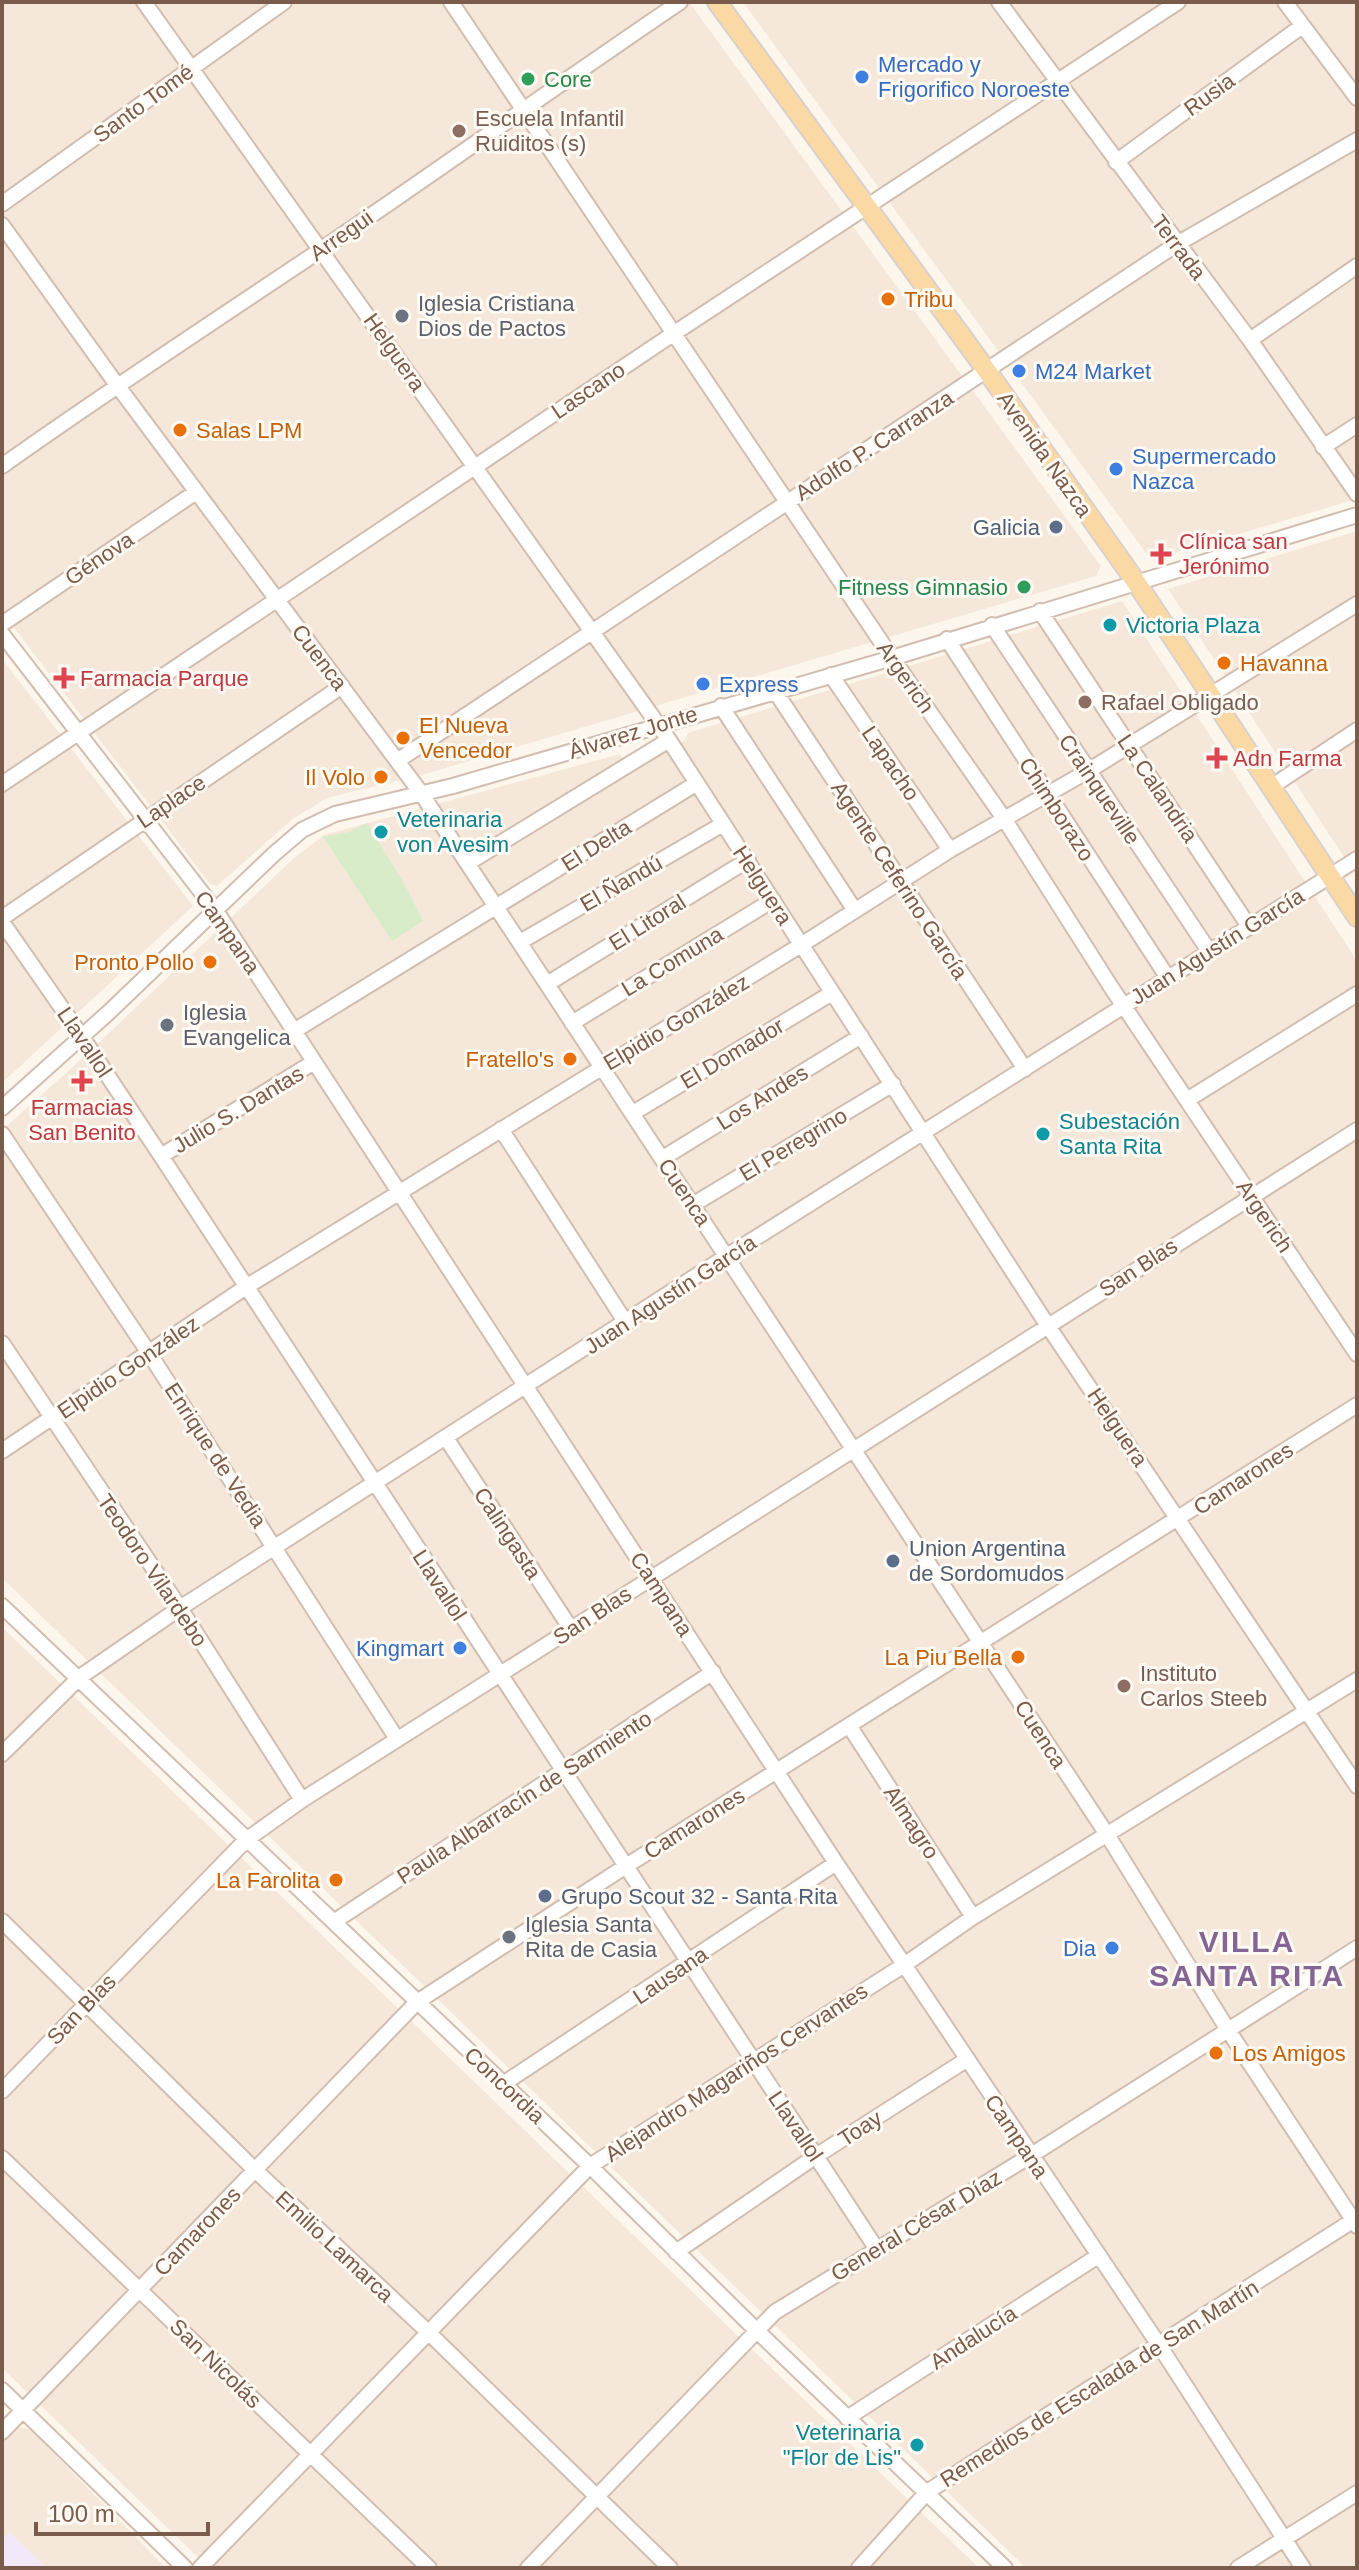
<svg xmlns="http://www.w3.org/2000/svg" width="1359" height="2570" font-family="Helvetica,sans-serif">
<rect width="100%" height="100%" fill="#fdf6ec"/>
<path fill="#f5e8da" d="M2,2H689L1101,566L1096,576L425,774L327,798L294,818L217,886L210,884L2,612Z
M743,2H1357V499L1151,560Z
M1357,531V877L1168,589Z
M1122,601L1357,961V2568H1026L2,1578V1130L75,1065L293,859L324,835L620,754L629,774L685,740L688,733Z
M2,659L193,906L2,1083Z
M2,1627L979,2568H209L2,2368Z
M17,2427L30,2429L166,2568H2V2440Z"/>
<path fill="#f3e8fa" d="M9,2532L47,2568H2V2539Z"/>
<path fill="#d8ecc9" d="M367,823L405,885L423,921L392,941L323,837L349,832Z"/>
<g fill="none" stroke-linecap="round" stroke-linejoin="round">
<g stroke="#d1beb0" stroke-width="18">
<path id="minor" d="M144,2L669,740L1048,1326L1357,1786
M451,2L892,658L1005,820L1111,987L1357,1354
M999,2L1250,340L1357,494
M1285,2L1357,98
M1116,162L1302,26
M2,204L284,2
M2,225L117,385L421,793L1108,1836L1228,2030L1357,2226
M1250,340L1357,266
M1323,447L1357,425
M2,466C106,392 213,322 319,251C440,169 559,84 680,2
M1040,611L1248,925
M2,624L196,492
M992,625L1209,951
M2,634L216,911L836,1863L1159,2345L1303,2568
M947,639L1168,978
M831,675L950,850
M775,691L1025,1069
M721,706L854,909
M397,761L1177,244L1357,140
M2,784L673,334L1178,2
M1271,787L1357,730
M468,863L669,740
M2,918L342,686
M2,922L82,1037L161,1156L876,2248
M520,942L723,824
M547,984L748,860
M572,1023L773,900
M294,1031L697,783
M1187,1100L1357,994
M2,1108L108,1013L274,854L302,830L335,814L453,786L892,658L1357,515
M633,1113L832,993
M501,1129L626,1323
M2,1134L149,1353L397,1739
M161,1156L314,1062
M663,1158L861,1036
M694,1204L893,1084
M2,1343L180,1608L302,1800
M446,1438L571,1629
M2,1451L246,1287L801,945L950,850L1088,771L1357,604
M2,1606L590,2166L756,2330L1005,2568
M850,1727L973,1917
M2,1754L80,1677L180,1608L727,1256L1357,859
M2,1921L255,2170L428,2332L670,2568
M335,1921L713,1672
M503,2084L836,1863
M2,2091L246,1840L302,1800L1357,1130
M2,2158L429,2568
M676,2252L816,2156L966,2060
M2,2390L185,2568
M847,2418L1098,2256
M2,2432L417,2002L626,1866L1357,1405
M200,2568L590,2166L904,1965L973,1917L1357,1680
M528,2568L775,2312L1030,2156L1357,1948
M859,2568L927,2492L1357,2218
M1238,2568L1357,2493"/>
</g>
<g stroke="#dad1cd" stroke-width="22">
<path id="major" d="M717,2L987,371L1136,582L1357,917"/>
</g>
<use href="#minor" stroke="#fff" stroke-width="14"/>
<use href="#major" stroke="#fbd9a5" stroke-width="18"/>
</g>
<g fill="#3f7fe0" stroke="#fffaf3" stroke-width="3">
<circle cx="862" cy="77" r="8"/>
<circle cx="1019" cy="371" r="8"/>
<circle cx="1116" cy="469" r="8"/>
<circle cx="703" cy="684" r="8"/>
<circle cx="460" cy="1648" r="8"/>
<circle cx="1112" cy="1948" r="8"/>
</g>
<g fill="#2e9e5b" stroke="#fffaf3" stroke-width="3">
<circle cx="528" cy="79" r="8"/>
<circle cx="1024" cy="587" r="8"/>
</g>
<g fill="#8d6e63" stroke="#fffaf3" stroke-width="3">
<circle cx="459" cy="131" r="8"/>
<circle cx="1085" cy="702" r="8"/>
<circle cx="1124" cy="1686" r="8"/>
</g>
<g fill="#e8710a" stroke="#fffaf3" stroke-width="3">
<circle cx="888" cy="299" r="8"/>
<circle cx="180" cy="430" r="8"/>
<circle cx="1224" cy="663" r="8"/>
<circle cx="403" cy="738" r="8"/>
<circle cx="381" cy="777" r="8"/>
<circle cx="210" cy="962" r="8"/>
<circle cx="570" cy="1059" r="8"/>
<circle cx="1018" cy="1657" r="8"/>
<circle cx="336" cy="1880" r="8"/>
<circle cx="1216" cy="2053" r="8"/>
</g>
<g fill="#6b7280" stroke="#fffaf3" stroke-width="3">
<circle cx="402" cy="316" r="8"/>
<circle cx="167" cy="1025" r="8"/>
<circle cx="509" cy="1937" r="8"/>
</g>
<g fill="#5c6f8a" stroke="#fffaf3" stroke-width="3">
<circle cx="1056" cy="527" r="8"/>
<circle cx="893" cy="1561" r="8"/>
<circle cx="545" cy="1896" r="8"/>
</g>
<g fill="#e0444e" stroke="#fffaf3" stroke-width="3">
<path d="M1157 542h8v8h8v8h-8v8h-8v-8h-8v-8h8z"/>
<path d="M60 666h8v8h8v8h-8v8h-8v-8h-8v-8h8z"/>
<path d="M1213 746h8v8h8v8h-8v8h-8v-8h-8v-8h8z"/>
<path d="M78 1069h8v8h8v8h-8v8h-8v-8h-8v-8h8z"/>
</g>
<g fill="#0f9aa8" stroke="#fffaf3" stroke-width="3">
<circle cx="1110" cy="625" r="8"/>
<circle cx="381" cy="832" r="8"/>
<circle cx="1043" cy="1134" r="8"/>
<circle cx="917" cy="2445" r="8"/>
</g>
<g text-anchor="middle" stroke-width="6" stroke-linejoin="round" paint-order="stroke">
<g font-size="22" fill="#366cbe" stroke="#fffaf3" text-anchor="start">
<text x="878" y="72">Mercado y<tspan x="878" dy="25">Frigorifico Noroeste</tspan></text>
<text x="1035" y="379">M24 Market</text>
<text x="1132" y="464">Supermercado<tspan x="1132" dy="25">Nazca</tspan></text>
<text x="719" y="692">Express</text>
<text x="444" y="1656" text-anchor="end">Kingmart</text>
<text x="1096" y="1956" text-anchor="end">Dia</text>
</g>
<g font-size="22" fill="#27864d" stroke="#fffaf3" text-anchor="start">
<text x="544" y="87">Core</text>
<text x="1008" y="595" text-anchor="end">Fitness Gimnasio</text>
</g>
<g font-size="22" fill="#7a5c4d" stroke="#fffaf3">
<text transform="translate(1209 94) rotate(-36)" y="8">Rusia</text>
<text transform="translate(143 103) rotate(-36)" y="8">Santo Tomé</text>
<text transform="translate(341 235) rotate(-35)" y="8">Arregui</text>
<text transform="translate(1179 247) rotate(53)" y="8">Terrada</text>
<text transform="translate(395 352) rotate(55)" y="8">Helguera</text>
<text transform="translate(588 390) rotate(-34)" y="8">Lascano</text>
<text transform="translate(874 445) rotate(-33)" y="8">Adolfo P. Carranza</text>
<text transform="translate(1045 454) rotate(55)" y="8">Avenida Nazca</text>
<text transform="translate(99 558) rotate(-34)" y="8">Génova</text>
<text transform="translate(320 657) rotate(53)" y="8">Cuenca</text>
<text transform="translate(906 677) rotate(55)" y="8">Argerich</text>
<text transform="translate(633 732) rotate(-17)" y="8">Álvarez Jonte</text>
<text transform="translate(891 763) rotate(56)" y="8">Lapacho</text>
<text transform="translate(1158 788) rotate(56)" y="8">La Calandria</text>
<text transform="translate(1100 789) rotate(56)" y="8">Crainqueville</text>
<text transform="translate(171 801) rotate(-34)" y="8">Laplace</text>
<text transform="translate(1057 809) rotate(57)" y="8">Chimborazo</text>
<text transform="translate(596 845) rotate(-32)" y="8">El Delta</text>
<text transform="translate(900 880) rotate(57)" y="8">Agente Ceferino García</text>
<text transform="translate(621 883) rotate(-30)" y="8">El Ñandú</text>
<text transform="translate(763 885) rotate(57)" y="8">Helguera</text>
<text transform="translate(647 922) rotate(-32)" y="8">El Litoral</text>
<text transform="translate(228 932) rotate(55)" y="8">Campana</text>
<text transform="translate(1217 946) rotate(-32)" y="8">Juan Agustín García</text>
<text transform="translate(672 961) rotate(-31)" y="8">La Comuna</text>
<text transform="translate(676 1022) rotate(-31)" y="8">Elpidio González</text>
<text transform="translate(85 1042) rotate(56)" y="8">Llavallol</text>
<text transform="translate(732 1053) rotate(-31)" y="8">El Domador</text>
<text transform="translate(762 1097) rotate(-32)" y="8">Los Andes</text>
<text transform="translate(238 1109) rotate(-31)" y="8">Julio S. Dantas</text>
<text transform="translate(793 1144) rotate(-31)" y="8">El Peregrino</text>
<text transform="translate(685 1192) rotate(56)" y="8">Cuenca</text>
<text transform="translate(1265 1216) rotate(56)" y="8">Argerich</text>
<text transform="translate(1138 1267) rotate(-33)" y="8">San Blas</text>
<text transform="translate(670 1294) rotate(-33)" y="8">Juan Agustín García</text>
<text transform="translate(128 1367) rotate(-34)" y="8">Elpidio González</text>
<text transform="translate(1118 1427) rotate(56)" y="8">Helguera</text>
<text transform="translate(216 1455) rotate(57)" y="8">Enrique de Vedia</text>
<text transform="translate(1243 1478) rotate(-33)" y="8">Camarones</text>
<text transform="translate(508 1533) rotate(57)" y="8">Calingasta</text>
<text transform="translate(153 1570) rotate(56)" y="8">Teodoro Vilardebo</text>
<text transform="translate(440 1585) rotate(57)" y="8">Llavallol</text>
<text transform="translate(662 1594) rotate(57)" y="8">Campana</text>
<text transform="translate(592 1615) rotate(-33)" y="8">San Blas</text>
<text transform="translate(1041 1734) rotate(57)" y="8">Cuenca</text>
<text transform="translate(524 1797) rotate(-33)" y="8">Paula Albarracín de Sarmiento</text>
<text transform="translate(912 1822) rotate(57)" y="8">Almagro</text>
<text transform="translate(694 1823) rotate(-32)" y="8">Camarones</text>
<text transform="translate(670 1975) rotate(-34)" y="8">Lausana</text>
<text transform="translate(81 2009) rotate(-46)" y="8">San Blas</text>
<text transform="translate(736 2072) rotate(-33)" y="8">Alejandro Magariños Cervantes</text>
<text transform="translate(505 2085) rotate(43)" y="8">Concordia</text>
<text transform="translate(796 2126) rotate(56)" y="8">Llavallol</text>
<text transform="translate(860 2128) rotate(-33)" y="8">Toay</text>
<text transform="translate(1017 2136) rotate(56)" y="8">Campana</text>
<text transform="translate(916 2225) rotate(-31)" y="8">General César Díaz</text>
<text transform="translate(197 2231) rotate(-46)" y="8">Camarones</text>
<text transform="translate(335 2246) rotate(43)" y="8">Emilio Lamarca</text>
<text transform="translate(973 2337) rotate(-33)" y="8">Andalucía</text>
<text transform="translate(216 2363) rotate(44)" y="8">San Nicolás</text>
<text transform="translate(1099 2383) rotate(-32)" y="8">Remedios de Escalada de San Martín</text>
</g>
<g font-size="22" fill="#785e54" stroke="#fffaf3" text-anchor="start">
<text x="475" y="126">Escuela Infantil<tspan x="475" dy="25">Ruiditos (s)</tspan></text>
<text x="1101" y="710">Rafael Obligado</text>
<text x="1140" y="1681">Instituto<tspan x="1140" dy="25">Carlos Steeb</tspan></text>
</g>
<g font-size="22" fill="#c56008" stroke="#fffaf3" text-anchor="start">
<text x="904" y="307">Tribu</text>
<text x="196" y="438">Salas LPM</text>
<text x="1240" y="671">Havanna</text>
<text x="419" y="733">El Nueva<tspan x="419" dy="25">Vencedor</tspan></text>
<text x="365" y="785" text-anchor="end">Il Volo</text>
<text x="194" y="970" text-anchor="end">Pronto Pollo</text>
<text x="554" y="1067" text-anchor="end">Fratello's</text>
<text x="1002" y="1665" text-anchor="end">La Piu Bella</text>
<text x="320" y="1888" text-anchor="end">La Farolita</text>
<text x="1232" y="2061">Los Amigos</text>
</g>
<g font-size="22" fill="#5b616d" stroke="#fffaf3" text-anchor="start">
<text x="418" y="311">Iglesia Cristiana<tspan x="418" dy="25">Dios de Pactos</tspan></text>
<text x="183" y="1020">Iglesia<tspan x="183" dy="25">Evangelica</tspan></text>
<text x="525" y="1932">Iglesia Santa<tspan x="525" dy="25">Rita de Casia</tspan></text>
</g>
<g font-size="22" fill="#4e5e75" stroke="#fffaf3" text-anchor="start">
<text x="1040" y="535" text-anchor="end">Galicia</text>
<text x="909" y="1556">Union Argentina<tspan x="909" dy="25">de Sordomudos</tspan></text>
<text x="561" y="1904">Grupo Scout 32 - Santa Rita</text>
</g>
<g font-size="22" fill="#be3a42" stroke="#fffaf3" text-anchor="start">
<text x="1179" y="549">Clínica san<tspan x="1179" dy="25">Jerónimo</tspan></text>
<text x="80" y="686">Farmacia Parque</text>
<text x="1233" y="766">Adn Farma</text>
<text x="82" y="1115" text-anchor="middle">Farmacias<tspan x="82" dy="25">San Benito</tspan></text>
</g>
<g font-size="22" fill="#0d838f" stroke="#fffaf3" text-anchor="start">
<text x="1126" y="633">Victoria Plaza</text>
<text x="397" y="827">Veterinaria<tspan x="397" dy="25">von Avesim</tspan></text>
<text x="1059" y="1129">Subestación<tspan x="1059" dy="25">Santa Rita</tspan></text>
<text x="901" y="2440" text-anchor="end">Veterinaria<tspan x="901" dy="25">"Flor de Lis"</tspan></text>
</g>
<g font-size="30" font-weight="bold" letter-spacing="2" fill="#846695" stroke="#fffaf3">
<text x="1247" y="1952">VILLA<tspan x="1247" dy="34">SANTA RITA</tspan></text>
</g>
</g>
<rect width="1359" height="2570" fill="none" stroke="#7a5c4d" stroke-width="8"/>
<path d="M36 2522v12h172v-12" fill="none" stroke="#7a5c4d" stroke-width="4"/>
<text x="48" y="2522" font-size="24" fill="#7a5c4d" stroke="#fffaf3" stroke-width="6" paint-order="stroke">100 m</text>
</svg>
